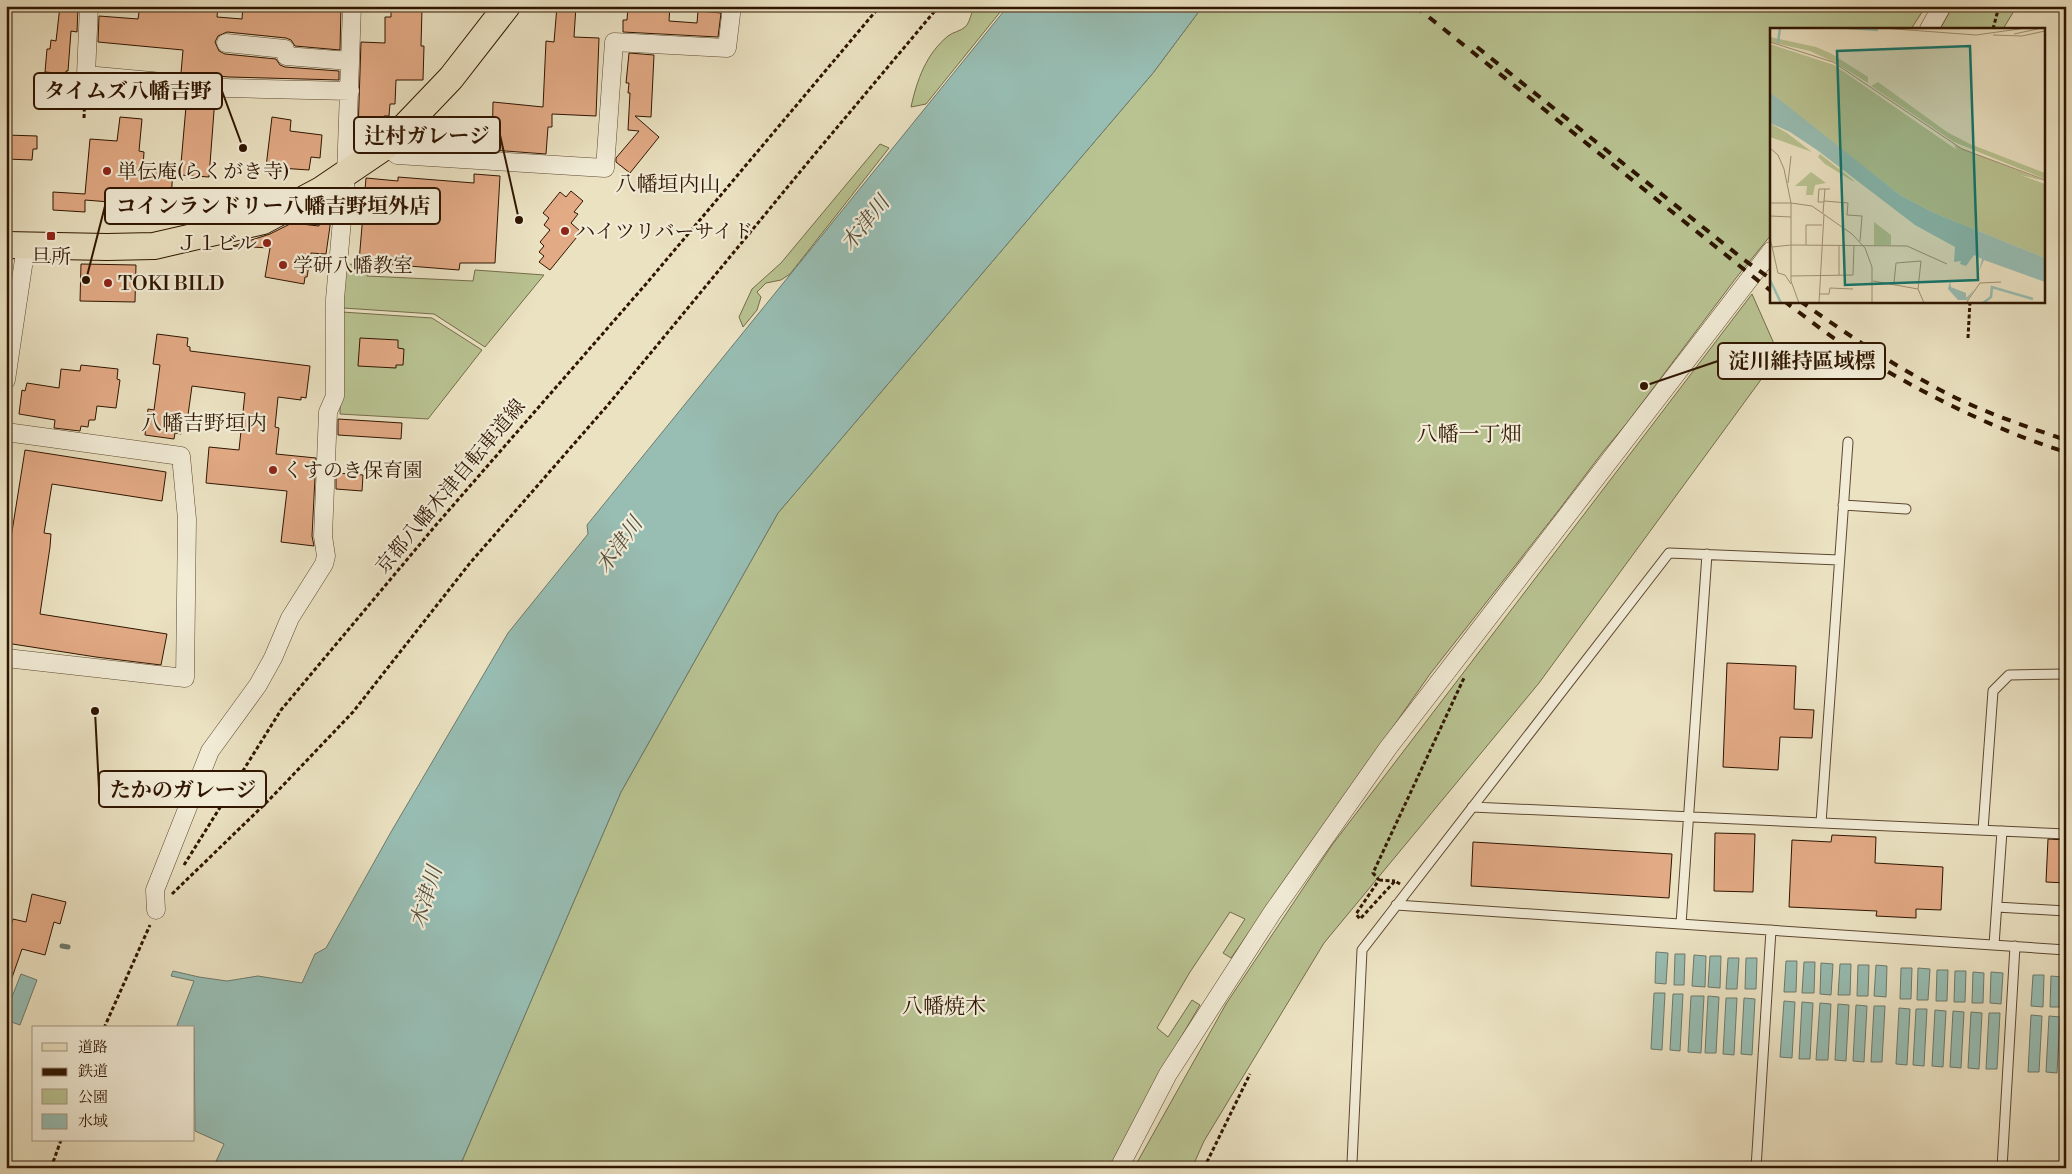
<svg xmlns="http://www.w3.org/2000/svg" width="2072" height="1174" font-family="'Libre Bodoni','Noto Serif JP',serif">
<rect width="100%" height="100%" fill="#ebe2c2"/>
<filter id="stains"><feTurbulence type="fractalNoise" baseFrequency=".004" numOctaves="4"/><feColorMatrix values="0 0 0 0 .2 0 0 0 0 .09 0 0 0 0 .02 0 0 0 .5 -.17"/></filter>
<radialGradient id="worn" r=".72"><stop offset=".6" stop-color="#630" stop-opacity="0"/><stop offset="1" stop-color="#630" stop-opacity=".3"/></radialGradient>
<path fill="#b9c392" stroke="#746c49" d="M975,6H1005L926,104L911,107C917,80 926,54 948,36C953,32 961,31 965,27C970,23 971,12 975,6Z
M1203,6H1926L1911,29H1771V235L1736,278L1627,423L1602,453L1558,511L1430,674L1231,958L1223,953L1245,919L1230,912L1190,972L1157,1028L1168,1037L1192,1000L1200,1005L1151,1088L1109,1168H459L621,792L778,513L1153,73Z
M1953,6H2017L2003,29H1940Z
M880,144L889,148L790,274L781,280L766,283L757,292L761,297L757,310L743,327L739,317L752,289L781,263Z
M346,264L367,265V276L473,281L475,270L544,275L485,347L434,314L343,308Z
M1752,294L1779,355L1539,683L1324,943L1204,1141L1192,1168H1134L1226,1004L1332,845Z
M342,312L432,318L482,350L428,419L340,414Z"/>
<path fill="#98beb4" stroke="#6e7a6c" d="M1008,6H1203L1153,73L778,513L621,792L459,1168H213L224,1144L195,1131L194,1028H176L194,981L171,976L173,971L199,977L227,981L258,976L302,983L315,954L326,948L391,832L508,633L588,534L587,525Z
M1656,952L1668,953L1666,984L1655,983Z
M1675,954H1685L1684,985H1674Z
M1694,955L1706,956L1705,987L1692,986Z
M1710,956H1721L1720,988L1708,987Z
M1728,958H1739L1737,989H1726Z
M1746,958H1757L1756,989H1745Z
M1786,961H1797L1796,992H1784Z
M1804,962H1815L1814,993H1802Z
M1821,963L1833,964L1831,995L1820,994Z
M1840,964H1851L1850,995H1838Z
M1858,965H1869L1868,996H1857Z
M1876,965L1887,966L1886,997L1874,996Z
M1901,968H1912L1911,999H1900Z
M1918,968L1930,969L1928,1000H1917Z
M1937,970H1948L1947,1001H1936Z
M1955,971H1966L1965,1002H1954Z
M1973,972L1984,973L1983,1003H1972Z
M1991,972L2003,973L2001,1004L1990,1003Z
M21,974L37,980L20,1025L6,1020V1012Z
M2033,975H2044L2043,1007L2031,1006Z
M2051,976L2062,977L2061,1007H2050Z
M1654,993H1665L1662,1050L1651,1049Z
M1673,994H1683L1680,1051L1670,1050Z
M1691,996H1704L1701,1053L1688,1052Z
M1708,996L1719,997L1716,1053H1705Z
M1726,998H1737L1734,1055L1723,1054Z
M1744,998L1755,999L1752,1055L1741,1054Z
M1784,1001L1795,1002L1792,1058L1780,1057Z
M1802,1002L1813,1003L1810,1059H1799Z
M1820,1003L1831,1004L1828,1060H1816Z
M1838,1004L1849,1005L1846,1061L1835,1060Z
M1856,1005L1867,1006L1864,1062L1853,1061Z
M1874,1006H1885L1882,1062H1871Z
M1899,1008L1910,1009L1907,1065L1896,1064Z
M1916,1009H1927L1924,1066L1913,1065Z
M1935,1010L1946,1011L1943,1067L1932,1066Z
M1953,1011L1964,1012L1961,1068L1950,1067Z
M1971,1012L1982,1013L1979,1069L1968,1068Z
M1989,1013H2000L1997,1069H1986Z
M2031,1015L2042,1016L2039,1072H2028Z
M2049,1016L2060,1017L2057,1073L2046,1072Z"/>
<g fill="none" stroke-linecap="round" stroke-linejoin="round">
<path stroke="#6e7a6c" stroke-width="5" d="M62,946L68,947"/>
</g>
<path fill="#e2aa85" stroke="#2f1500" d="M60,6H78L77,32L71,31L68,71H66V74L45,72L47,49H50L51,40L56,41Z
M140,6H218L217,17L242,19L243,6H271V9L304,11V6H341L340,50L295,46L291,40L286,38L227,32L218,36L215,42L219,51L225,54L276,59L280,65L285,67L339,71V80L229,77L181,73L183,50L98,42L99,16L138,19Z
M557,6H576L574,37L599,38L596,116L552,114V127H548L546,154L492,150L493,102L543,107L546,41L554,42Z
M628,6H670L669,21L697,23L698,11L721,13L718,37L623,32V20H627Z
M391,7L422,8L421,46H424L423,80H396L395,104H390L389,116H384L383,126L375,125V133L358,132L361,42L385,43V17H391Z
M629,53L654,55L651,117L635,116L659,137L630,173L616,162V158L639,131L628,130L630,93H628L629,83H626Z
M187,95L215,98L209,177L180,175Z
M120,117L142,119L139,151L144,152L143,167L173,168L171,201L190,203L188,223L164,221L165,209L122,206V203L85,200V212L53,210V192L85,194L90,139L117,141Z
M272,117L291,120L290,131L322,135L320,158L311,157L309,170L266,167Z
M6,135L37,136V149H33L32,160L6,159Z
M474,174L500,176L495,263H460L459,270L359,262L366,178L398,181V177L474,183Z
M571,191L583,201L574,212L578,214L571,223L581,232L550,270L539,262L544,256L539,252L544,246L540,242L550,230L544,225L549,218L543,213L560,192L566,197Z
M320,211L332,212L326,254L311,253L307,277H305L304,284L265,277L270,248L233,246L270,234L292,223L319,226Z
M81,264L136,265L135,302L80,301Z
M157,334L188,338L187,346L190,347V351L310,366L306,398L301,397V400L278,397L275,427L279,428L276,454L316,458L312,536L314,546L281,542L287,491L206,483L209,447L239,450L245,393L192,386L188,415H184L181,434L175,433L174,439L145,435L148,409L154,410L160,365L153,364Z
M360,338L398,340V348L404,349L403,365H396V368L358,366Z
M81,365L118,369L117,379L120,380L116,408L97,406L95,420H89L88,427L81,426L80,431L54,428L55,420L19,414L22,390L25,391L27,383L59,388L61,369L80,371Z
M338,419L402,423L401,439L338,435Z
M25,450L166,472L162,501L52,484L44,533L51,534L50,547L40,614L167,634L161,665L96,657L6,643V621L10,599H6V543L10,544Z
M336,473L363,475L362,491L336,489Z
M1727,663L1796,666L1794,709L1814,710L1812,738L1780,737L1778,770L1723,767Z
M1715,833L1755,834L1753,892L1714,891Z
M1832,835L1876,837L1875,863L1943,867L1941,910L1916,909V918L1876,916L1877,911L1789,907L1792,840L1831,842Z
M2048,839L2066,840V883L2046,882Z
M1473,842L1672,854L1669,898L1471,886Z
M32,894L66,902L60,924L54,922L45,955L22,949L8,989H6V945L13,919L26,922Z"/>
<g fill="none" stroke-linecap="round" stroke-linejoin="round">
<g stroke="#5e4830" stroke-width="11">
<path id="lane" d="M1843,505L1906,509
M1472,807L2066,834
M1821,823L1848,442
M1983,830L1993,691L2009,675L2066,674
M1396,905L2066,950
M1997,907L2066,911
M1681,924L1707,554
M1994,945L2002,831
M1354,1168L1352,1163L1362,950L1669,553L1839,560
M1756,1168L1771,930
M2002,1168L2015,946"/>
</g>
<g stroke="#5e4830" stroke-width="19">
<path id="street" d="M89,6L86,75L228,88L350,91
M1929,29L1942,6
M226,43L285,49L286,56L350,61
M386,146L397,155L605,168L614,42L727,48L732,6
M6,380L26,246
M6,432L181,456L187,519L185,678L6,658
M156,910L155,890L210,751L258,685L273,658L290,618L324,564L326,556L323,536L328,412L335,396V299L346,175L352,6
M1119,1168L1168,1074L1272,913L1388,748L1771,251"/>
</g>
<g stroke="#2f1500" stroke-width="28">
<path id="primary" d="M6,245L107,247L154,246L263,221L321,190L386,146L451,78L507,6"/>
</g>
<path stroke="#2f1500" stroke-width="3" stroke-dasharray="4 2.5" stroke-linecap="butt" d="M1993,29L1999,6
M66,102L73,107L78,88
M84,118L85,91
M1968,338L1970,301
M184,865L281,710L436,525L646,284L880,6
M1379,880L1395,881
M1400,884L1395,881L1360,919L1356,914L1379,880L1373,873L1464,678
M172,894L269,800L353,712L470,563L607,406L814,155L939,6
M104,1028L150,925
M51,1168L61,1140
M1204,1168L1250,1074"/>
<use href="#lane" stroke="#f2ecd7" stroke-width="9"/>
<use href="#street" stroke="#f2ecd7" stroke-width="18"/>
<use href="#primary" stroke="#ebe2c2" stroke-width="26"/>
<path stroke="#2f1500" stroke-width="4" stroke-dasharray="9 9" stroke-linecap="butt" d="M1415,6L1771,291
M1477,47L1743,259L1771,279
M1784,301C1807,318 1830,337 1855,352C1918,391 1996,431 2066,452
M1800,301C1844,332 1888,362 1935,387C1976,410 2022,425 2066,440"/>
</g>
<g fill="#8f2418" stroke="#f2ecd7" stroke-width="2">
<circle cx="107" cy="171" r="5"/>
<circle cx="565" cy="231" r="5"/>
<rect x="46" y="231" width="10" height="10" rx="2.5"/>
<circle cx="267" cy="243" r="5"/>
<circle cx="283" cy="265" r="5"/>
<circle cx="108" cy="283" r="5"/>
<circle cx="273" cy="470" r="5"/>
</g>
<g text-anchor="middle" stroke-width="4.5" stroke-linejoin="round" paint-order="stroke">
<g font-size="20" fill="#2f1500" stroke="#f2ecd7" text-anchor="start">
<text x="117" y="178">単伝庵(らくがき寺)</text>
<text x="575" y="238">ハイツリバーサイド</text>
<text x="257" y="250" text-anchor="end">Ｊ１ビル</text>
<text x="51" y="263" text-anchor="middle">旦所</text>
<text x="293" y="272">学研八幡教室</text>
<text x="118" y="290">TOKI BILD</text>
<text x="283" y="477">くすのき保育園</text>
</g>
<g font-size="20" fill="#2f1500" stroke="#f2ecd7">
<text transform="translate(450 486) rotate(-50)" y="7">京都八幡木津自転車道線</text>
</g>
<g font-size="21" fill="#2f1500" stroke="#f2ecd7">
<text x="668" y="191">八幡垣内山</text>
<text x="204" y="430">八幡吉野垣内</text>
<text x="1469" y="441">八幡一丁畑</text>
<text x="944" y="1013">八幡焼木</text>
</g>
<g font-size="21" font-style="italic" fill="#54503f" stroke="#f2ecd7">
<text transform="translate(865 223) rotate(-51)" y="7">木津川</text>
<text transform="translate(619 545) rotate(-54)" y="7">木津川</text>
<text transform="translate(426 897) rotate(-73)" y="7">木津川</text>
</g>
</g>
<g transform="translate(1770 28)">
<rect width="275" height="275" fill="#ebe2c2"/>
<path d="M0,9L46,19L62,26L98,49V55L64,34L40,23L0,14ZM0,16L64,37L187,122L184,117L275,153L250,147L275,156V230L162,184L130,167L69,120L0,64ZM108,54L177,104L200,116L275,145V151L184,114L101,58ZM0,95L17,105L42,124L0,109ZM50,126L83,152L84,154L55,136L48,129ZM41,144L56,155L45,157L43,167H36L37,158H25ZM104,194L121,207V217H104Z" fill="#b9c392"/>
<path d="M0,64L130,167L162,184L275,230V254L214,232L209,243L212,231L204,227L196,238L190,236L191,233L184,234L185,219L145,197L47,122L20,104L0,95ZM180,253L181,259L196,265V270L205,261L197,272H188L178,261Z" fill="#98beb4"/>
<path fill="none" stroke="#98beb4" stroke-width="2.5" d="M78,0L108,2M8,15L10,0M0,252L11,275M213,275L221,269L222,259L263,271"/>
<path fill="none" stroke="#a09074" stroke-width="1" d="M112,0L206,7L256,0M244,6L272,0M223,7L252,8L275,3M0,14L63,34L192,121L275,152M0,120L8,127L14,141L21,175L42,178L82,206L95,220L102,239V275M18,155L21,128M54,173L78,175L77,187L92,188L90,213M54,174H48L49,161H60M0,175H21V253L29,275M53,185L55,161M0,188L21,189M0,210L8,245L15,247L21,256M21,217L137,218L177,236M36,217V197H52M69,217V247M2,219L21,217M21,248L83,247L84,217M103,253L148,261L154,275M124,255L126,235L151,233L148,261M50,266H59L60,260L83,261M49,275L54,186M196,275L210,255L231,254"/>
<path fill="#0f766e" fill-opacity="0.15" stroke="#0f766e" stroke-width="2.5" d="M200,18L208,252L75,257L67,23Z"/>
<rect width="275" height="275" fill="none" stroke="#2f1500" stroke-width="2.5"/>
</g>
<path fill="none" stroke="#2f1500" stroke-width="2" d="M243 148L222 91M519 220L500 135M86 280L105 206M1644 386L1718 361M95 711L99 789"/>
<g fill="#2f1500" stroke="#f2ecd7" stroke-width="2">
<circle cx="243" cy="148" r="5"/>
<circle cx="519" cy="220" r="5"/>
<circle cx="86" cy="280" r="5"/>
<circle cx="1644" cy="386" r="5"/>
<circle cx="95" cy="711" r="5"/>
</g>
<g fill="#f2ecd7" stroke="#2f1500" stroke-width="2">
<rect x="34" y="73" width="188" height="36" rx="5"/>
<rect x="354" y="117" width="146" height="36" rx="5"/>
<rect x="105" y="188" width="335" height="36" rx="5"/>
<rect x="1718" y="343" width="167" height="36" rx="5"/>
<rect x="99" y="771" width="167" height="36" rx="5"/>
</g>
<g font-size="21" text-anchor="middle" font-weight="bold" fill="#2f1500">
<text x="128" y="98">タイムズ八幡吉野</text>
<text x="427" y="143">辻村ガレージ</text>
<text x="273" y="213">コインランドリー八幡吉野垣外店</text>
<text x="1802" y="368">淀川維持區域標</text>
<text x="183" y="797">たかのガレージ</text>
</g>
<rect width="2072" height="1174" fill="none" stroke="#ebe2c2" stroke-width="25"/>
<rect x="8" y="8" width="2057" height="1159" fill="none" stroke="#2f1500" stroke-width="2.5"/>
<rect x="12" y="12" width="2047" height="1149" fill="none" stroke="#2f1500"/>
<rect x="32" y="1026" width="162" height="115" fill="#f2ecd7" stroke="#a49681"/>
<rect x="42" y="1043" width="25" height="8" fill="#ebe2c2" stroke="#a49681"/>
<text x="78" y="1052" font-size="15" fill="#2f1500">道路</text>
<rect x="42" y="1068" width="25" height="8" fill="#2f1500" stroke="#a49681"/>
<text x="78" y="1076" font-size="15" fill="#2f1500">鉄道</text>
<rect x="42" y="1089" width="25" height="15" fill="#b9c392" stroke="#a49681"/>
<text x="78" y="1102" font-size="15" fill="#2f1500">公園</text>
<rect x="42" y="1114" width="25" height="15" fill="#98beb4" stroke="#a49681"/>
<text x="78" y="1126" font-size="15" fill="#2f1500">水域</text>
<rect width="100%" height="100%" filter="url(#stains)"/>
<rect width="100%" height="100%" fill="url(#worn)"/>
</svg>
